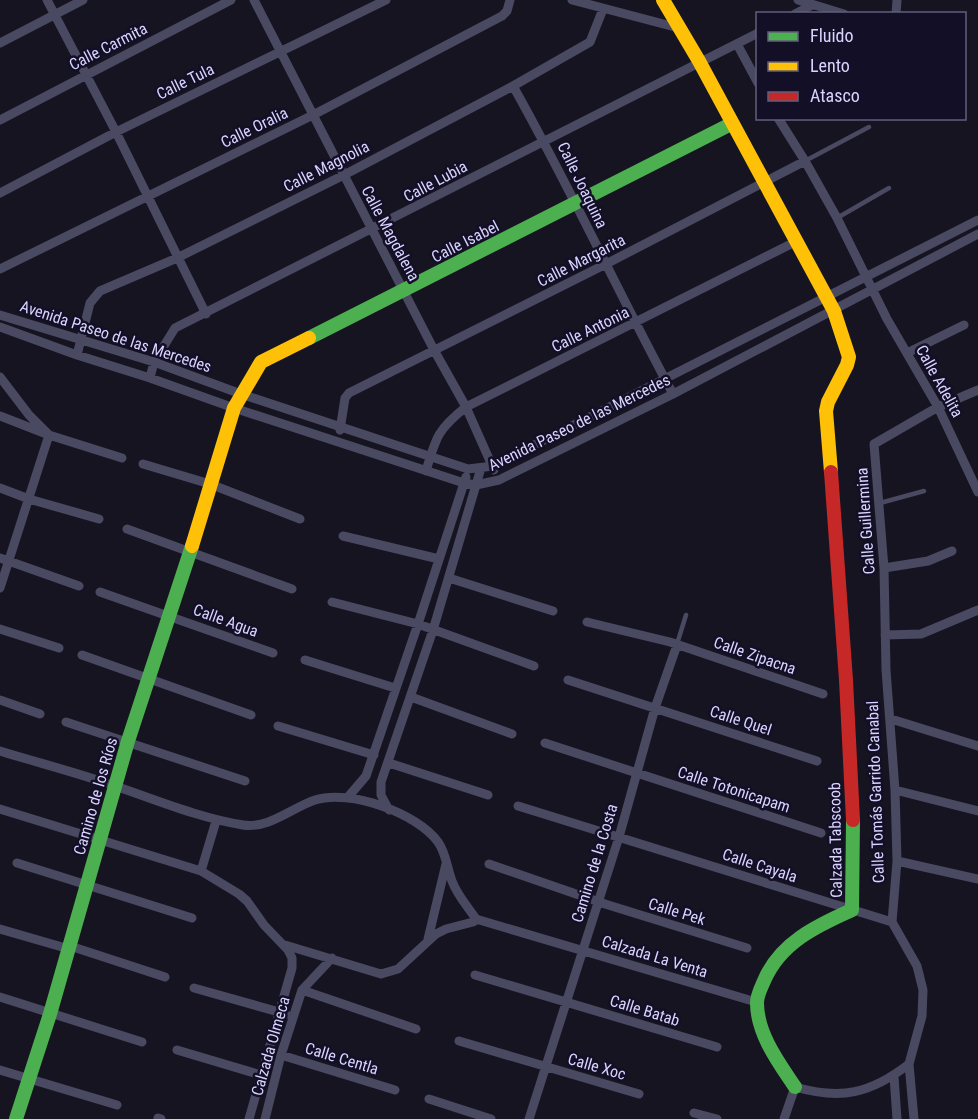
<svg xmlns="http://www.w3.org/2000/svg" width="978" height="1119" font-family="'Roboto Condensed',sans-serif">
<rect width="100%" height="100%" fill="#161421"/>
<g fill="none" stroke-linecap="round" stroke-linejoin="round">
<path stroke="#4a4962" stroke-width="4.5" d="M805,161L869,127
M837,218L889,188
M880,503L924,491
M677,644L686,615"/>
<path stroke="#4a4962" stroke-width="9" d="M47,0L116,132L206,314
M254,0L434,350L466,407L494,470
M572,0L675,27L681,31
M798,0L844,14
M795,14L812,5
M896,14L897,0
M0,43L83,0
M737,44L758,83
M513,86C570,187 618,292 673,394
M778,118L805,161L837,218L887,319L938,407L978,492
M0,120L231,0
M0,193L116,132L386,0
M0,269L313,115L502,16L507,11L510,0
M0,315L154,362L241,394L468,469L493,466L978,220
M0,327L77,355L150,378L234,408L464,483L476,485L499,480L673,394L978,234
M907,353L964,325
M77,355L90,303L100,291L177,258L344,175L513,86L590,42L603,9
M0,377L29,415L49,435L0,588
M150,378L154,362L175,328L758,33
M0,416L49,435L122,458
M340,430L345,398L349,393L606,264L805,161
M143,464L210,484L300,519
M426,471C436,437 438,429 466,407L797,241
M0,488L29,499L99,519
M127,529L292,589
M343,536L439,559
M0,558L79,586
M884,568L928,561L952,551
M449,578L553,611
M100,592L273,653
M332,602L418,624L534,666
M587,622L670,642L823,694
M0,629L59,648
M885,635L921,634L978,610
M82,655L251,715
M305,660L395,688
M568,680L817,761
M411,697L512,734
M0,700L40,714
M891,719L978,746
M66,722L245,781
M278,726L374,755
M545,743L821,833
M0,751C39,763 79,773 118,787C159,801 200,818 243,825C269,829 291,808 315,800C350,789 417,813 438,842C446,853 447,868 452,881C457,895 468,907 476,919
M389,763L488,795
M895,790L978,811
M348,797L366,776L418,624L466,477
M518,806L892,922
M0,809L201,871L239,894L247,901L264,925L288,950L292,958V968L249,1119
M389,810L381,795V782L433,630L481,468
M897,861L978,879
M17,863L192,918
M489,864L605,904L747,948
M201,871L216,821
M476,919L756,1002
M0,929L69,949
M428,939L446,864
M285,945L381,974L398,969L436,934L446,929L473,922L476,919
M70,946L165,977
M475,975L717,1047
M194,988L286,1014
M302,990L416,1029
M0,997L142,1042
M459,1041L639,1094
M177,1050L261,1075
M281,1055L395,1090
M0,1070L117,1105
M894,1076L897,1119
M429,1099L491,1119
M694,1113L717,1119
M158,1118L161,1119
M265,1119L281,1055L302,990L332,958
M529,1119L619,837L655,708L677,645
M784,1119L795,1087C841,1100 870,1094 909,1064
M914,1119L909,1064L922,1016L923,990L917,966L892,922L897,861L895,790L886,670L884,568L874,444L938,407L978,390"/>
<path stroke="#4caf50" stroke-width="14" d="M309,338L731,124
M795,1087C779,1063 757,1034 757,1003C757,995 761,988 764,981C780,943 816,926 852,910L853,820
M16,1119L50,1014L128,741L192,546"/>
<path stroke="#ffc107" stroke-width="14" d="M663,0L699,61L834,311L849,357L847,365L828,402L826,411L831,472
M192,546L234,408L261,362L309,338"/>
<path stroke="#c62828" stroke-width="14" d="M831,472L846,680L853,820"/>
</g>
<g text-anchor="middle" stroke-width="5" stroke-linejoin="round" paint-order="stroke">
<g font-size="16" fill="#d9d4ff" stroke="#130f26">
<text transform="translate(108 46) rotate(-27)" y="6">Calle Carmita</text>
<text transform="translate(185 81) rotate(-26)" y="6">Calle Tula</text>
<text transform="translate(254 127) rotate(-26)" y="6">Calle Oralia</text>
<text transform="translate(326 166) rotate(-27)" y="6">Calle Magnolia</text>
<text transform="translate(435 181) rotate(-28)" y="6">Calle Lubia</text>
<text transform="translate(583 185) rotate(64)" y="6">Calle Joaquina</text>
<text transform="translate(391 233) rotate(62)" y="6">Calle Magdalena</text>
<text transform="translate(465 241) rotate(-27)" y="6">Calle Isabel</text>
<text transform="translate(581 260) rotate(-27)" y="6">Calle Margarita</text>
<text transform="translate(590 329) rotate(-26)" y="6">Calle Antonia</text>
<text transform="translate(116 336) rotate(18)" y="6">Avenida Paseo de las Mercedes</text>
<text transform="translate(940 381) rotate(61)" y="6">Calle Adelita</text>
<text transform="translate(579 422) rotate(-26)" y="6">Avenida Paseo de las Mercedes</text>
<text transform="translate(865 521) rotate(-94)" y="6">Calle Guillermina</text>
<text transform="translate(226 620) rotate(20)" y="6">Calle Agua</text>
<text transform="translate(755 655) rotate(19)" y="6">Calle Zipacna</text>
<text transform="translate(741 720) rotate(18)" y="6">Calle Quel</text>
<text transform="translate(734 789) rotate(18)" y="6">Calle Totonicapam</text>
<text transform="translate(875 792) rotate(-92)" y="6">Calle Tomás Garrido Canabal</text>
<text transform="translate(95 796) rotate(-74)" y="6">Camino de los Ríos</text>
<text transform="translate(835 840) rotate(-91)" y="6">Calzada Tabscoob</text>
<text transform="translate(594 863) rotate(-73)" y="6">Camino de la Costa</text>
<text transform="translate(760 865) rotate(18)" y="6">Calle Cayala</text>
<text transform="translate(677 911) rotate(17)" y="6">Calle Pek</text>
<text transform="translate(655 956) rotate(17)" y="6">Calzada La Venta</text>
<text transform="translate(645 1010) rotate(17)" y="6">Calle Batab</text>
<text transform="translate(270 1046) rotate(-74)" y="6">Calzada Olmeca</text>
<text transform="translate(342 1058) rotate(17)" y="6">Calle Centla</text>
<text transform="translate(597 1066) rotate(16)" y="6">Calle Xoc</text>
</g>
</g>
<rect x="756" y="12" width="210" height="108" fill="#130f26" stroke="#625e7d" stroke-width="1.5"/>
<rect x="768" y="32" width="30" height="9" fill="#4caf50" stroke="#625e7d" stroke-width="1.5"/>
<text x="810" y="42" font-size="18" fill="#d9d4ff">Fluido</text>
<rect x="768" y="62" width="30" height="9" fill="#ffc107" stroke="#625e7d" stroke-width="1.5"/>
<text x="810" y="72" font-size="18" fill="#d9d4ff">Lento</text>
<rect x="768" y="92" width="30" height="9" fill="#c62828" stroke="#625e7d" stroke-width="1.5"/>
<text x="810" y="102" font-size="18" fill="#d9d4ff">Atasco</text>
</svg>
